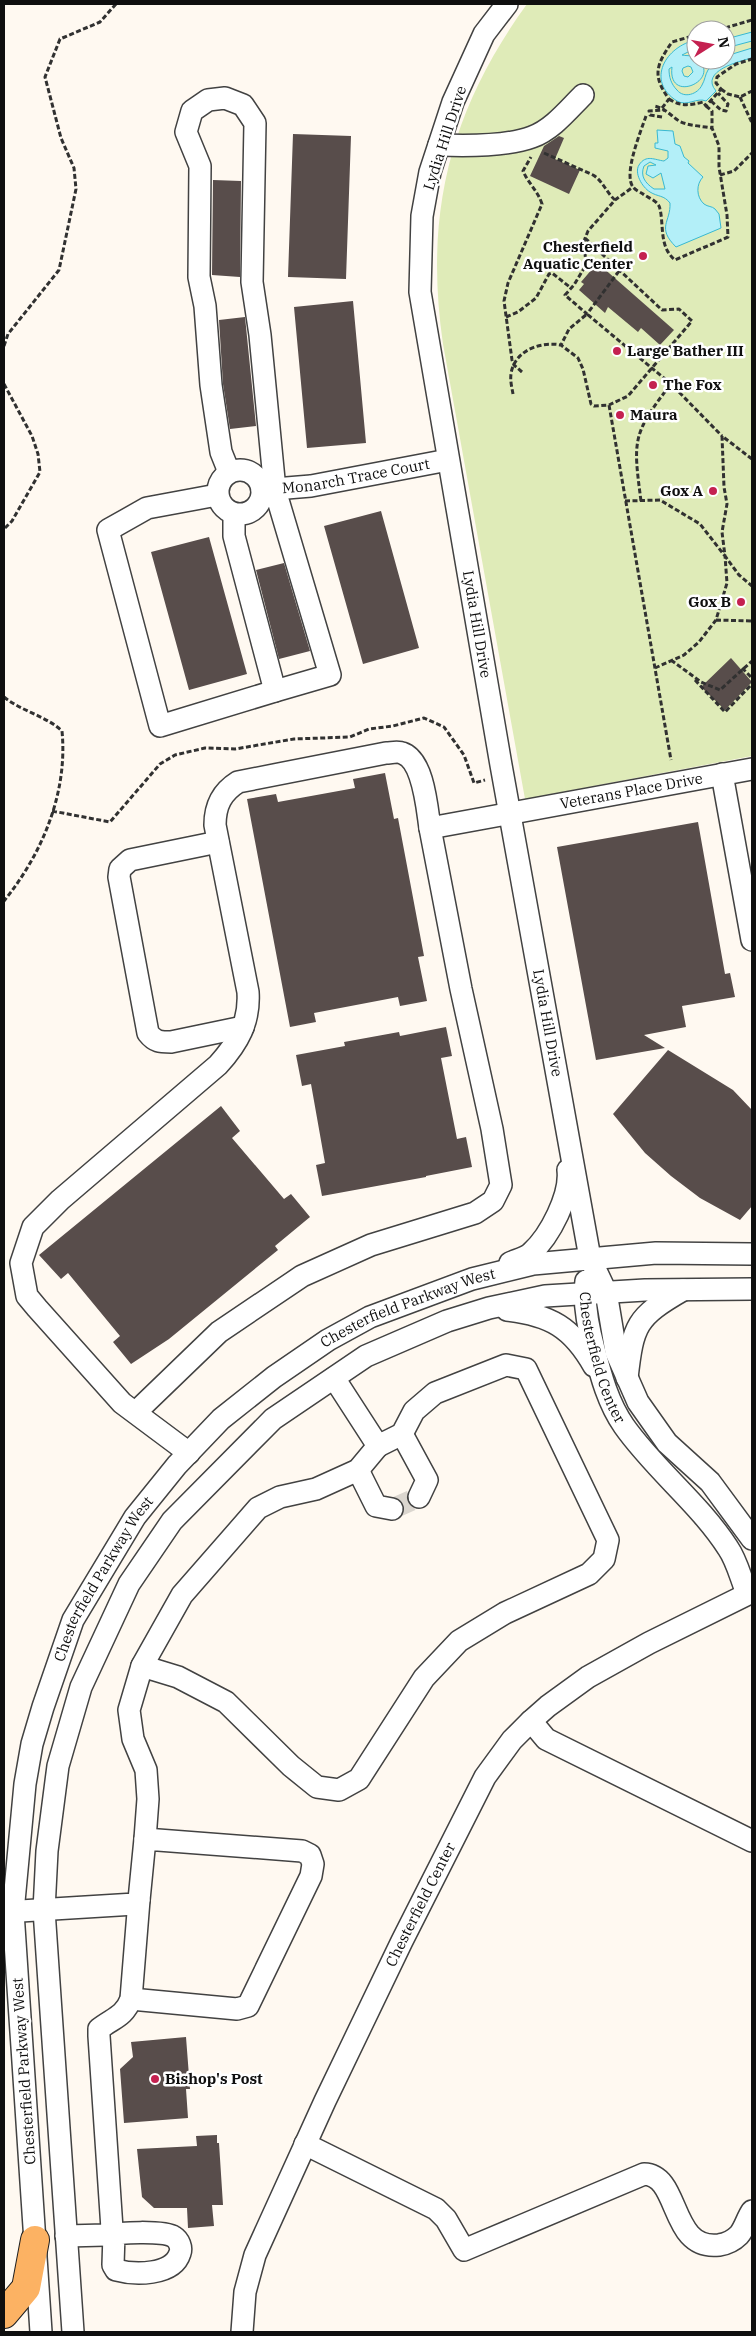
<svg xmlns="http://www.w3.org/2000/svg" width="756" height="2336" font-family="'IBM Plex Serif',serif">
<rect width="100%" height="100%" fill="#fff9f1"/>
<path fill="#dfebb8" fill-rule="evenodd" d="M527,4H752V756L525,799L443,344C424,214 450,110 527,4ZM696,30H726V60H696Z"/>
<path fill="#b3eff8" stroke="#38b9d2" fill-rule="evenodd" d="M752,32V41L726,48V39Z
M696,40V48L682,55C685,56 691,55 694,57C727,77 667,107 672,67L669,69C669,77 671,84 677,90C684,99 698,94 702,85C705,80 705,75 708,70C711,66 715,63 720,60H726V56L752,48V58C740,61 699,71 716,91L706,101C697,97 687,107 677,101C645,81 666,46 696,40ZM688,66L691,67L693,72L688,77L684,76L682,71L683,68Z
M657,130L673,131L675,144L680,146L684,157L689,161L688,163L703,177C696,184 696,197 704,204C708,207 712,206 715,209L719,214L721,228L676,247C656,227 671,222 670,203C664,195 658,197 650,192C642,187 634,173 639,165C646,154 655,160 664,161L668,158V151L655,148V143H658ZM650,162L656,165L648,166L646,174L653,178L661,173L665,189H654C645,183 640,176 644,166Z"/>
<path fill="#584d4b" d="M293,134L351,136L346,279L288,277Z
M559,136L564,138L555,159L580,170L569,194L530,176L544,146Z
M213,180L241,181L240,277L212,275Z
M601,266L674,330L660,345L641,328L638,332L608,307L605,313L579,290L584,284L581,282L593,268L597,270Z
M353,301L366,443L307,448L294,307Z
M245,317L256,426L230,429L223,384L219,320Z
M381,511L419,648L363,664L324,526Z
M209,537L247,674L189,690L151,552Z
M284,563L310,651L279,659L256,570Z
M731,658L752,682L725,710L701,687Z
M385,773L394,819L398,818L424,956L418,957L427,1001L400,1006L398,997L314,1013L316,1022L290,1027L247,799L276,794L278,802L355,788L353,779Z
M698,822L725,974L730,973L735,997L682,1006L686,1027L644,1035L665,1048L596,1060L557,847Z
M446,1027L452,1056L441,1058L457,1139L466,1137L472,1167L426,1176V1177L322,1196L316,1165L325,1163L311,1084L302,1086L296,1055L345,1046L344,1042L399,1032L400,1036Z
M668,1050L733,1090L752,1110V1206L740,1220L700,1198L671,1176L645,1153L613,1114Z
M221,1106L240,1131L232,1138L284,1199L291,1194L310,1217L275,1246L278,1250L169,1339L131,1364L113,1342L120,1336L68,1273L61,1279L39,1255Z
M186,2037L190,2089H186L188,2118L124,2123L120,2069L133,2057L131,2042Z
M217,2135V2143H219L223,2205H212L214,2226L188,2228L187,2208H154L142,2197L137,2149L197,2146L196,2136Z"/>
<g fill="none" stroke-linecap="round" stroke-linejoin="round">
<path stroke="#dbd6cf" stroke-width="21" stroke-dasharray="21 11" stroke-linecap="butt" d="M392,1509L419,1497"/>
<g stroke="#424242" stroke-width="24">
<g id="minor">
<path id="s1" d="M507,4L484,34L453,102L430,172L422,216L420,292L501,765L590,1258L606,1292L616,1352L638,1402L667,1443L710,1482L752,1539"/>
<path d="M439,145C465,146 508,146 532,137C552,130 568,110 583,95"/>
<circle cx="240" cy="492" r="22"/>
<path d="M229,472L221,452L211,385L205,306L199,277L200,166L186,132L192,111L208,100L225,98L243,105L255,123L252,282L260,335L275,490L330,675L275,691"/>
<path id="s2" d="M262,490L311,486L448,460"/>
<path d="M217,495L147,508L108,530L160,726L275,691L234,536V514"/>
<path d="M722,774L752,940"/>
<path d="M218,842L130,860L120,869L119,877L148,1033C155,1042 160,1042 171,1042L243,1027"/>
<path d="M510,1263C516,1260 526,1258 531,1253C550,1236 571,1195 568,1170"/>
<path id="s3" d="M586,1281C583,1303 588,1327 594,1349C601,1376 608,1403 624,1426C655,1470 699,1503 728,1548C737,1561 741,1579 747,1593"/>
<path d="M507,1310C550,1315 572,1327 594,1366"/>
<path d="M627,1378C633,1325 636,1317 683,1290"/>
<path d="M136,1412L219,1332L302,1276L371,1245L475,1213L493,1201L501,1185L492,1129L461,989L430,828"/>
<path d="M402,1434L427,1480L419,1497"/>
<path id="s4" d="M189,1453L122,1403L37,1308L27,1296L21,1263L33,1227L60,1200L218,1065C238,1043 250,1022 248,992L215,825C215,805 222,792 238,782L386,753C391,753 398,751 402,753C424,760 427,809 430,828L752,769"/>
<path d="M358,1470L376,1506L392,1509"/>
<path d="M142,1666L182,1595L258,1508L280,1497L316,1489L358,1470L378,1446"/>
<path d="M531,1721L546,1739L752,1841"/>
<path d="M145,1839L148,1799L146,1770L133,1739L129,1710L142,1666L178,1677L226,1702L291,1766L317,1787L339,1790L359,1779L424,1678L459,1641L505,1613L589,1574L604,1559L608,1540L526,1369L506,1365L435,1393L414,1411L402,1434L378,1446L334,1378"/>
<path d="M4,1912L135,1904L139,1900L145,1839L302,1851L310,1855L313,1864L311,1876L248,2006L237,2009L131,1999"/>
<path d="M305,2144L436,2209L446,2219L464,2250L644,2174C681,2175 669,2251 719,2245C726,2244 734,2240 739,2235C745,2228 747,2218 752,2211"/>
<path d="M105,2235C118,2233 163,2230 174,2237C179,2240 182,2248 180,2253C173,2276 134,2275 116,2270L113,2265L114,2234"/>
<path d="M66,2236L105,2235L112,2229L99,2036V2029C113,2018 124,2017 131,1999L139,1900"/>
<path id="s5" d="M41,2332L13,1912L25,1784L32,1744L43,1707L73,1620L135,1517L177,1465L221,1419L274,1377L328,1340L370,1317L472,1279L533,1264L656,1253L752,1254"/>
<path d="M73,2332L44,1910L47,1851L58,1766L81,1687L129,1584L172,1521L273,1419L366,1356L447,1321L489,1308L545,1296L645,1290L752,1289"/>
<path id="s6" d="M242,2332L245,2292L255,2255L325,2101L402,1941L485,1777L512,1740L531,1721L548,1706L588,1677L649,1643L752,1592"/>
</g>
</g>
<g stroke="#202020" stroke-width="30">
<path id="major" d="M4,2314L26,2288L35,2240"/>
</g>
<path stroke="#313131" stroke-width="3" stroke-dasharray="5 2.5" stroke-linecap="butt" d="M718,30L752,20
M721,89L728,94L740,97L752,91
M740,97L752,123
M669,99C681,107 690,105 703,102L706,106L721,89L716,83L717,77L736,64L752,59
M711,101L721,110L726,111L728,104L718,93
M706,106L712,111V128
M662,108L669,99C652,76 656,65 672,42L696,35
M646,116C641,131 623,174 633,187C635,190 640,192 643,194C648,198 659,201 660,209C664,226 659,247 675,260L728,237L727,215L719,167V146L712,128C701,126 689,126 679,121C670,115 665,108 654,106
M662,117L650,115L649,111L665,110
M544,153L593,175C603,181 606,192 615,200
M720,175L734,171L752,153
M585,238L662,310L679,309L692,321L628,396L609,405L594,406L591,404L583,369L578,358L561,345L569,329L587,314L671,384L722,436
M619,271L587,314L565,295L574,285L586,265L584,241L588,231L615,200L633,187
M506,317L518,312L536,298L549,274L552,273L571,288
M4,346L8,334L59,270L76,189L74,168L61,138L45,77L60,39L100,22L116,4
M522,372L514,365L512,360L504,301L508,283L542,204C538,191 528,183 523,171L531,157
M4,384L32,436L38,454L40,472L12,521L4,529
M513,394C512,388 510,381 511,374C514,351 540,341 561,345
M609,405L671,760
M752,459L722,436L724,487L727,504L722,532L725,556L739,575L752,586
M625,501L660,500L700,524L725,556L727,583L716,620L699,642L684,655L655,668
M641,501C633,440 632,434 671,384
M716,620L752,621
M671,660L701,682L720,690L752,661
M742,668L752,678
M695,680L725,712L752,684
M4,697C21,711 46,716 62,731C68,793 42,854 4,901
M52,811L110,822L160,764L175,755L205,748L235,749L294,739L350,737L369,729L393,726L424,718L444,727L464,755L474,783L485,780"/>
<use href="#minor" stroke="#fff" stroke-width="21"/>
<use href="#major" stroke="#fcb263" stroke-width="28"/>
</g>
<g fill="#c42150" stroke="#fff" stroke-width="2">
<circle cx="643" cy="256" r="5"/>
<circle cx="617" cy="351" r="5"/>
<circle cx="653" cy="385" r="5"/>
<circle cx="620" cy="415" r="5"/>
<circle cx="713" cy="491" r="5"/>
<circle cx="741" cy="602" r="5"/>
<circle cx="155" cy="2079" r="5"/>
</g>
<g text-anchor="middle" stroke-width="5" stroke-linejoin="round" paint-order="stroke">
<g font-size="15" fill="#0f0f0f" stroke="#fff">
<text transform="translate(445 138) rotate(-72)" y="5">Lydia Hill Drive</text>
<text dy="5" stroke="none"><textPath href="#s2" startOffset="95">Monarch Trace Court</textPath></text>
<text dy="5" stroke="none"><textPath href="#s1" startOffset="644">Lydia Hill Drive</textPath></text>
<text dy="5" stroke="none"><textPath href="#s4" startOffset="1302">Veterans Place Drive</textPath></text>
<text dy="5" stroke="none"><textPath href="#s1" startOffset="1049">Lydia Hill Drive</textPath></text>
<text dy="5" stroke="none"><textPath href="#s5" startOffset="1191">Chesterfield Parkway West</textPath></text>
<text dy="5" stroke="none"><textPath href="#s3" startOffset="79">Chesterfield Center</textPath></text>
<text dy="5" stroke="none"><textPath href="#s5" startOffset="771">Chesterfield Parkway West</textPath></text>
<text dy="5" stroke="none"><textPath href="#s6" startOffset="466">Chesterfield Center</textPath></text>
<text transform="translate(24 2071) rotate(-94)" y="5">Chesterfield Parkway West</text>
</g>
<g font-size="15" font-weight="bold" fill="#0f0f0f" stroke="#fff" text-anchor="start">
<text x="633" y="252" text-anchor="end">Chesterfield<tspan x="633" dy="17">Aquatic Center</tspan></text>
<text x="627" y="356">Large Bather III</text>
<text x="663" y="390">The Fox</text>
<text x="630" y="420">Maura</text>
<text x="703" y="496" text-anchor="end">Gox A</text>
<text x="731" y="607" text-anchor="end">Gox B</text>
<text x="165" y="2084">Bishop's Post</text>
</g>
</g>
<rect width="756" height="2336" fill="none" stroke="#0f0f0f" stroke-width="10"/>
<g transform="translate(711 45) rotate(79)"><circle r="24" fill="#ffffff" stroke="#9f9f9f"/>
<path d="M0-4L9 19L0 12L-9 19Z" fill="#c42150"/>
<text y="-8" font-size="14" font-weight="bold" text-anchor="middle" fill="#0f0f0f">N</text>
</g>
</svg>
